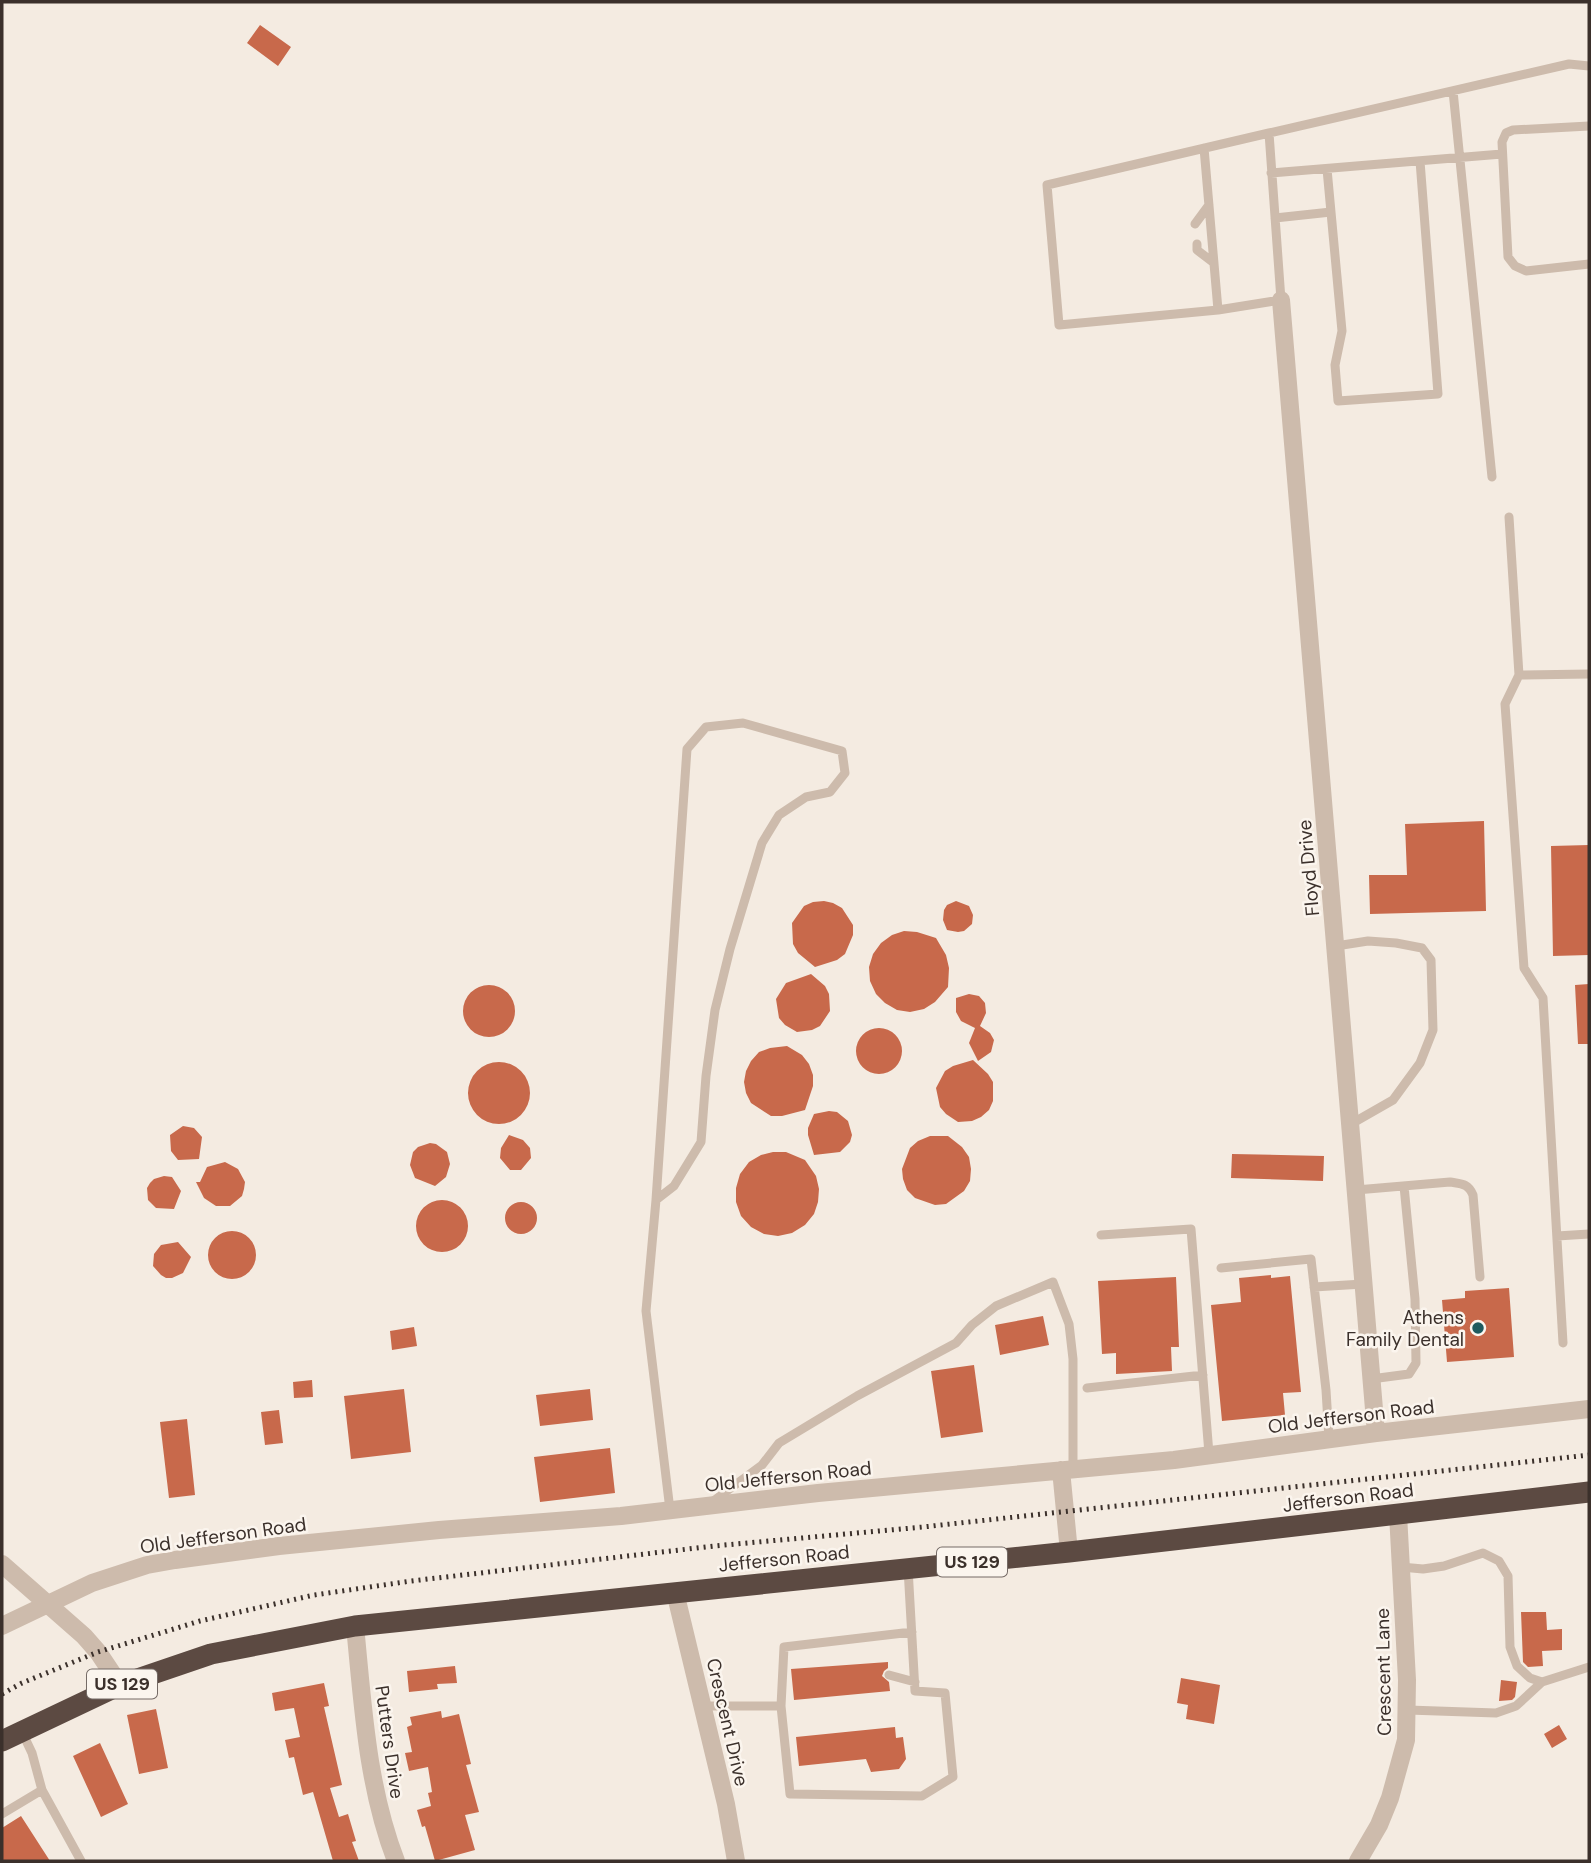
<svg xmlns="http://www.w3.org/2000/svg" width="1591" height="1863" font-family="'DM Sans',sans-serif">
<rect width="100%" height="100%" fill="#f4ebe1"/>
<path fill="#c8694b" d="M260,25L291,47L278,66L247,43Z
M1484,821L1486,911L1370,914L1369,875H1407L1405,824Z
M1589,845V955L1553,956L1551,846Z
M824,901L833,903L842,908L853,925V935L845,954L837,960L815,967L798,953L793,944L792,923L804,906L813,902Z
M956,901L969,906L973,915L972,924L964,931L958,932L947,930L943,920L944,910L947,905Z
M904,931L917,932L936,938L946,955L949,968L948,987L935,1002L924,1009L910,1012L897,1010L885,1003L876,994L870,981L869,967L873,954L881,943L892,935Z
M811,974L825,986L829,994L830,1011L820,1026L812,1030L797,1032L785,1025L779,1018L776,999L786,983Z
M1589,984V1044H1578L1575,985Z
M463 1011a26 26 0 1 1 52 0a26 26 0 1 1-52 0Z
M969,994L979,996L985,1003L986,1013L980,1026L990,1033L994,1040L991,1052L978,1061L969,1043L975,1028L961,1021L956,1012V998Z
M856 1051a23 23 0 1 1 46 0a23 23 0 1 1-46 0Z
M787,1046L802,1055L809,1064L813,1075V1086L805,1110L782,1116H771L751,1103L746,1093L744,1082L746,1071L751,1061L759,1052L770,1048Z
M973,1060L988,1074L993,1082V1101L989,1110L981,1117L972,1121L958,1122L946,1114L940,1107L936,1088L945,1071L953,1066Z
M468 1093a31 31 0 1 1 62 0a31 31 0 1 1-62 0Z
M829,1111L837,1112L848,1121L852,1135L850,1142L840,1152L814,1155L808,1135V1128L814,1114Z
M183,1126L194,1128L202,1137L199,1159L178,1160L171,1151L170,1135Z
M509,1135L523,1140L530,1148L531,1158L521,1170H510L500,1158L501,1148Z
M930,1136H948L962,1147L969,1157L971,1169L970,1181L964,1191L946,1204L935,1205L915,1198L907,1190L903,1179L902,1169L910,1148L918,1141Z
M430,1143L436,1144L447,1152L450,1164L446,1177L435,1186L415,1178L410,1165L413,1152L418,1147Z
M773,1152H786L805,1160L816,1176L819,1189L818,1202L814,1214L805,1225L792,1233L778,1236L764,1234L751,1227L741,1216L736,1202V1188L740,1174L749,1162L761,1155Z
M1232,1154L1324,1156L1323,1181L1231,1178Z
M225,1162L238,1169L245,1182L244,1189L242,1196L230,1206H216L204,1198L196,1182H200L207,1167Z
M164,1176L172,1177L181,1191L174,1209L156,1208L148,1200L147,1188L150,1183L154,1179Z
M416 1226a26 26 0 1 1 52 0a26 26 0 1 1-52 0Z
M505 1218a16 16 0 1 1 32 0a16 16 0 1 1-32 0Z
M208 1255a24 24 0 1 1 48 0a24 24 0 1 1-48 0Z
M178,1242L191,1257L183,1273L172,1278H166L161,1275L153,1266L154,1254L161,1245Z
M1271,1275V1278L1290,1276L1301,1392L1283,1393L1285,1415L1222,1421L1211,1305L1241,1302L1239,1278Z
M1176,1277L1179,1347H1171L1172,1371L1116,1374V1353L1102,1354L1098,1281Z
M1509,1288L1514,1357L1447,1362L1442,1300L1465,1298V1291Z
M1043,1316L1049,1345L1000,1355L995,1325Z
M414,1327L417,1346L392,1350L390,1331Z
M974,1365L983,1432L941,1438L931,1371Z
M312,1380L313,1397L294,1398L293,1382Z
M404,1389L411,1452L351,1459L344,1396Z
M590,1389L593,1420L540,1426L536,1395Z
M279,1410L283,1443L265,1445L261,1412Z
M187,1419L195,1495L169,1498L160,1422Z
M610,1448L615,1493L540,1502L534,1457Z
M1521,1612H1546L1547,1630L1562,1629V1650L1542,1651L1543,1666L1528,1667L1523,1662Z
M888,1662V1668L884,1671L882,1676L889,1682L890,1691L794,1700L791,1669Z
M455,1666L457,1683L437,1684L438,1689L409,1692L407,1671Z
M1181,1678L1220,1685L1214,1724L1186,1719L1188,1705L1177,1703Z
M1501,1680L1517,1682L1515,1697L1512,1700L1499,1701Z
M324,1683L329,1706L324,1707L342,1785L330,1788L339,1817L348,1814L356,1841L352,1842L359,1861H333L313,1792L303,1795L294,1757L289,1758L285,1740L300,1737L294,1708L275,1711L272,1693Z
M156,1709L168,1768L139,1774L127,1715Z
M441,1711L442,1718L459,1714L471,1764L466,1765L479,1812L465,1815L475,1850L435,1861L425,1826L422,1827L417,1810L431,1806L428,1793L432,1792L428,1767L409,1771L405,1753L412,1752L407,1727L412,1725L410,1717Z
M1559,1725L1567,1739L1552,1748L1544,1734Z
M895,1727L896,1738L903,1737L906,1759L899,1769L871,1772L866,1759L799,1766L796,1737Z
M100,1743L128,1804L101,1817L73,1756Z
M21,1816L50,1861H2V1828Z"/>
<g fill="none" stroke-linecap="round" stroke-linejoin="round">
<path stroke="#cdbbac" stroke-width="9" d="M1453,91L1492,477
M1589,126L1513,130L1506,133L1502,142L1508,257L1515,266L1526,271L1589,264
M1269,133L1047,185L1059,325L1218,310L1281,300L1269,133L1569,64L1589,66
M1204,148L1218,310
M1327,169L1342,331L1335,365L1338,401L1438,394L1420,161
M1271,173L1502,154
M1275,218L1331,212
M1195,224L1209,205
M1197,244V250L1214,263
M1509,517L1519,675L1505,704L1524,968L1543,998L1563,1343
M1519,675L1589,674
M1336,946L1368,941L1396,943L1422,948L1431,960L1433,1030L1420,1063L1393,1100L1351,1124
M1356,1190L1450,1182C1461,1184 1468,1183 1473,1195L1480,1277
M656,1200L674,1186L701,1142L706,1076L715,1010L730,949L762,843L779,815L806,797L830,792L845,773L842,751L743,723L706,727L687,749L656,1200L646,1311L670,1510
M1101,1235L1191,1229L1209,1454
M1557,1236L1589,1234
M1221,1268L1311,1259L1326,1390L1329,1439
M1314,1287L1363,1284
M1371,1379L1409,1374L1416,1363L1415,1299L1404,1186
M1087,1388L1203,1375
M712,1502L762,1465L779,1443L857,1396L956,1343L972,1325L996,1306L1053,1282L1069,1324L1073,1359V1469
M1401,1567L1423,1569L1444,1566L1483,1553L1499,1561L1508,1576L1510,1647L1517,1666L1530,1678L1542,1682L1589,1667
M889,1675L915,1682
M702,1706H781L790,1794L922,1796L953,1777L945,1693L915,1691L908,1568
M781,1706L784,1647L912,1632
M1408,1710L1496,1713L1516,1706L1542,1682
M42,1790L81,1861
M2,1814L42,1790L32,1753L22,1732"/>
<path stroke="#cdbbac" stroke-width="18" d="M1281,300L1376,1433
M1061,1470L1069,1552
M2,1564L84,1636L98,1652L120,1685
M675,1592L726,1804L736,1861
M2,1626L92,1583L147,1565L175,1560L279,1546L439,1530L621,1516L818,1493L1174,1460L1376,1433L1589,1409
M355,1626C363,1706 367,1786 396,1861
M1358,1861L1379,1825L1390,1798L1406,1740L1407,1680L1398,1514"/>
<path stroke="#5c4a42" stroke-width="21" d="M2,1741L120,1685L211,1654L355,1626L1069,1552L1589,1492"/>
<path stroke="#3b302b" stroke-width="5" stroke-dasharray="2 5" stroke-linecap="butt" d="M2,1694L22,1683L98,1652L200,1621L314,1595L411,1581L714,1546L923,1527L1589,1455"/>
</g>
<circle fill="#1f5a5e" stroke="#fbf5ee" stroke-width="2.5" cx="1478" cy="1328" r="7"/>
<g text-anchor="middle" stroke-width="5" stroke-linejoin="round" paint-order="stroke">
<g fill="#fbf5ee" stroke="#756b66" stroke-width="2">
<rect x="937" y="1547.5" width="70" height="29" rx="5"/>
<rect x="87" y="1669.5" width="70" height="29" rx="5"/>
</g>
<g font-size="18" font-weight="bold" fill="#3b302b">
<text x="972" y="1568">US 129</text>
<text x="122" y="1690">US 129</text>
</g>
<g font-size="19" fill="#3b302b" stroke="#fbf5ee">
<text transform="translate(1308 868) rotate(-95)" y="7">Floyd Drive</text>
<text transform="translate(1351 1416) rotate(-7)" y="7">Old Jefferson Road</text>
<text transform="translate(788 1476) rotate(-6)" y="7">Old Jefferson Road</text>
<text transform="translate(1348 1497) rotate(-7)" y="7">Jefferson Road</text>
<text transform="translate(223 1535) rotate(-8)" y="7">Old Jefferson Road</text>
<text transform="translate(784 1558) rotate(-6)" y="7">Jefferson Road</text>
<text transform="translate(1383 1672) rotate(-91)" y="7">Crescent Lane</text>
<text transform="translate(728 1722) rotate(77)" y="7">Crescent Drive</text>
<text transform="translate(390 1742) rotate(82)" y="7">Putters Drive</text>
</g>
<g font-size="19" fill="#3b302b" stroke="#fbf5ee" text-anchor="end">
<text x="1464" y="1324">Athens<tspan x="1464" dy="22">Family Dental</tspan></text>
</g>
</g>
<rect width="1591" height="1863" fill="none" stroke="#3b302b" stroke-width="7"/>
</svg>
